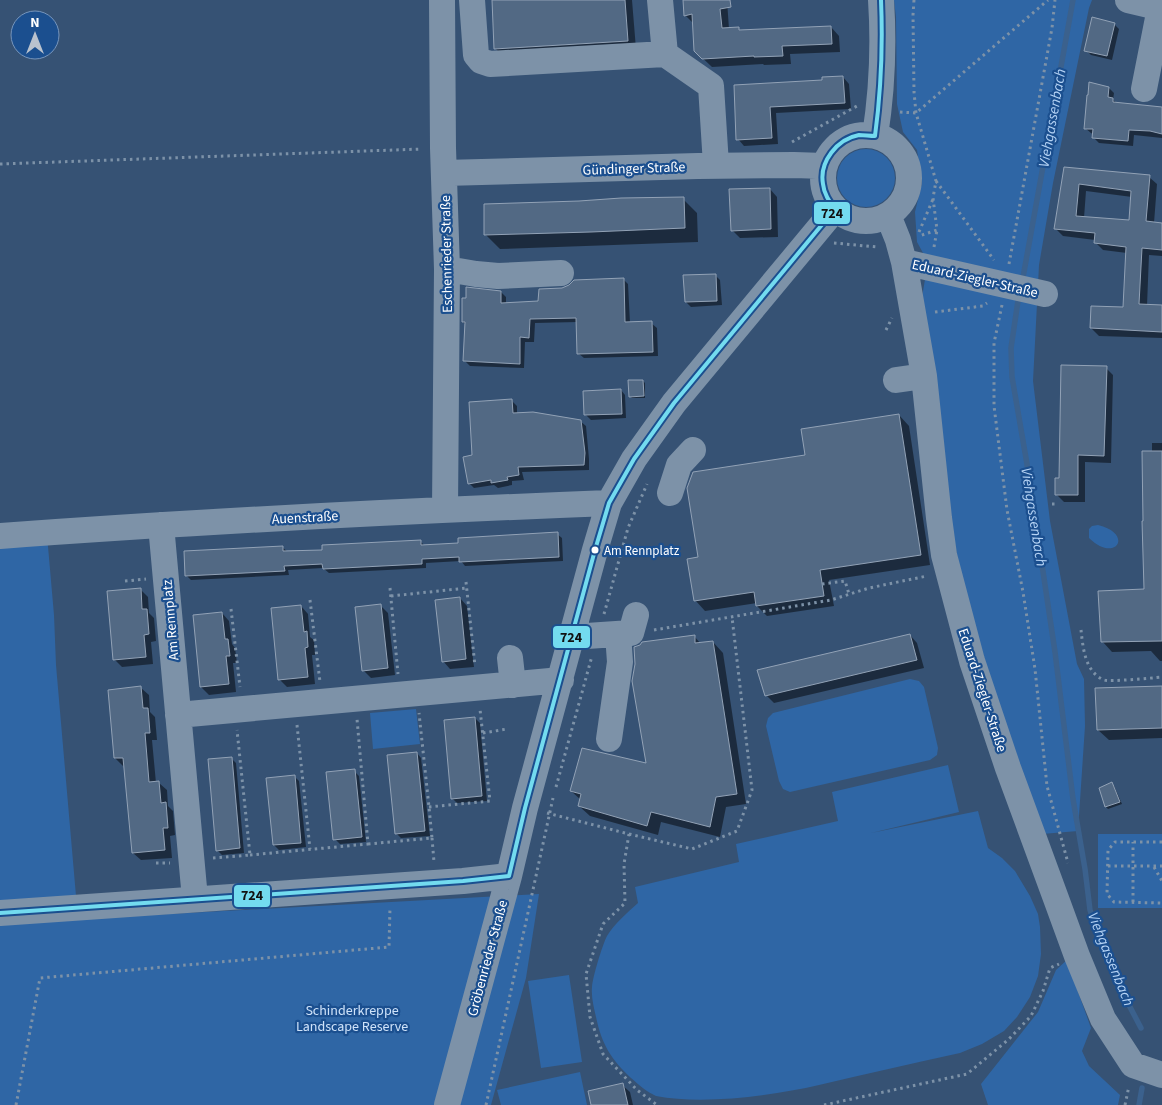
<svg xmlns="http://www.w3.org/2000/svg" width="1162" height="1105" font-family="'Source Sans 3',sans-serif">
<rect width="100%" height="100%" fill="#365274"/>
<path fill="#2f66a5" d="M894,0H1092L1089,8L1053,183L1039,265L1033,381L1050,521L1077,664L1084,679L1085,726L1078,831L1042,834L1002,717L963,587L948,507L922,297L928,262L917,242L915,212L922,183L917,150L903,132L897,104L896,17Z
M837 178a29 29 0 1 1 58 0a29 29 0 1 1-58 0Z
M1098,525C1135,534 1115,564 1089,538V529L1092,526Z
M47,535L54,615L56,665L78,919L539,894L526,978L491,1105H0V540Z
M910,679L919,681L924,687L938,748L937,755L930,760L790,792L783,789L779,781L766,726L768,718L773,713Z
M416,709L420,744L373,749L370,713Z
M948,765L959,812L871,833L978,811L988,848L1002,858L1015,871L1030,896L1038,914L1040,927L1041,954L1038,976L1030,997L1017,1017L1004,1031L982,1044L960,1053C913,1063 866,1074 819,1085C771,1096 703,1105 656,1096C647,1092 639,1085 631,1078C611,1059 602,1045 596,1017C594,1008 591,997 592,987C593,976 602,946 607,936C615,923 627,913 638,903L635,887L739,862L736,844L838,821L832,792Z
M1098,834H1162V908H1098Z
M1069,958L1072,975L1091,1028L1082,1051L1089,1066L1120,1095L1118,1105H988L981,1084L1038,1012L1056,970Z
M569,975L582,1062L541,1068L528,981Z
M580,1072L587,1105H501L497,1090Z"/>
<path fill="#0007" fill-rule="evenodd" d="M493,0H632L636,49L504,57L495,48Z
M685,0H727L729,29H738L741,31L831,27L839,36L840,52L790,54L791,64L764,65L763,64L712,67L695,51L694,24L685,15Z
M1114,24L1119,29L1112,60L1091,55L1086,50Z
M843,77L849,84L851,109L776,113L778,144L744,146L738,139L736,86L823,81Z
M1109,88L1114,93L1113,100L1118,104L1162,108V138L1134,135L1133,146L1099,143L1093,137V134L1091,133L1085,128Z
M1065,168L1149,177L1157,184L1154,223L1162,224V256L1149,255L1147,306H1162V338L1099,336L1091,328L1124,308L1127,253L1103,250L1095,242V240L1063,236L1056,229ZM1086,191L1132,197L1130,221L1084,218Z
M770,189L777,197L778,237L740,238L732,230Z
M683,199L697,213L698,242L500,249L486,235Z
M715,275L720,280L722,305L691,307L686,302Z
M623,279L628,284L630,323H651L657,328L658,356L584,358L578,353V322L535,323L534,342H525L524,368L470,366L465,361L466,325L463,322L501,292L506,297V304L540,302L562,289Z
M1106,368L1113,375L1111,463L1085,462V502H1064L1056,494Z
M643,381L645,383V398H632L630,396Z
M621,390L625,395L626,418L591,420L586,415Z
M512,401L517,406V414L580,421L586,426L589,459V470L522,472L524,480L512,481V485L498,488L494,485L474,488L469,483L473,457Z
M899,415L909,426L930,565L829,580L834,606L767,616L757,606V603L705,611L695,600L699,558L807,456Z
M1152,443H1162V661H1160L1151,651L1112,652L1102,641L1145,591L1144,522L1152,452Z
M557,534L562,538L563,561L465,566L461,561L426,563V568L329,573L323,568L288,570L289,575L191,580L186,575L283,548L288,552L323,551L420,541L425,546L460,544Z
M140,589L148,597L149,613L154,618L156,641L151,642L153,664L122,667L114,659Z
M460,598L467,606L474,667L450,669L443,661Z
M301,606L308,614L310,637L314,640L315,655H312L315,684L287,687L279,679Z
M381,606L388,613L395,675L371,678L363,670Z
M222,613L229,621L232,644L235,648L237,663H233L236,692L209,695L201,687Z
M910,635L917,643L924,668L774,703L766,695Z
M694,636L701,644L713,642L723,653L746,804L726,807L720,837L661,822L658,835L590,816L579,806L581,800L571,791L648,765Z
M1162,687V738L1109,740L1098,730Z
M141,688L149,695L150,712L155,717L157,740H152L156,783H159L167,790L168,806L173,811L175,835L170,836L172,858L141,860L133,853L125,765L123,766L115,758Z
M475,718L480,723L487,801L457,803L452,798Z
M417,753L421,758L430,836L401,838L396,833Z
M231,758L236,763L244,853L222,855L217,850Z
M354,771L359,776L366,842L340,844L335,839Z
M294,776L299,781L306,847L279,850L274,845Z
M1111,784L1114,786L1122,804L1108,809L1106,807Z
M622,1085L630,1092L633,1105H593Z"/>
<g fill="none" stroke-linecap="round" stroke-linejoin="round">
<path stroke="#3b618d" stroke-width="5.5" d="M1022,283L1073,0
M1019,294L1011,348L1012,377L1027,464L1055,652L1073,799L1085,869L1090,910L1100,940L1119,986L1141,1028
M1139,1105L1142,1088"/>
</g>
<path fill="#526984" stroke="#92a2b6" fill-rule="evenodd" d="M492,0H625L628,41L494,49Z
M683,0H730L731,7L720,9L722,28L739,27V30L831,26L832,44L782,46L783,56L754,57V56L702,59L694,51L692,14L684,16Z
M1092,17L1115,23L1107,56L1084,51Z
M843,76L845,103L770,107L772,138L736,140L734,85L822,80V77Z
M1089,82L1109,87L1108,97L1113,98V102L1162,107V134L1150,131L1129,130L1128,141L1092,138L1093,129H1084L1087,95H1088Z
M1064,167L1150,175L1146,221L1162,223V250L1142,248L1139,304L1162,305V332L1090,328L1091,306L1123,307L1126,247L1094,243L1095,233L1054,229ZM1079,184L1131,191L1129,220L1076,216Z
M770,188L771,229L731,231L729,189Z
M684,197L685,228L591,232L484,235V204L579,201L621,198Z
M716,274L717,301L685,302L683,275Z
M624,278L625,322L652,321L653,352L577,354L576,318L530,319L529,338L520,337V364L463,361L465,322H462V298H466V287L501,291V303L538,301L539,289L562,288L569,285L574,280Z
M1061,365L1107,366L1104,456L1078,455V495H1055V478H1059Z
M628,380H643L644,396L629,397Z
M621,389L622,414L584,415L583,391Z
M512,399L513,413L533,412L581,420L585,453L584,465L518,467L519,475L507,477L508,480L491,483V480L468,484L463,457L472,455L469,402Z
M899,414L921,555L820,570L824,596L756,606L754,592L694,601L687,559L698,557L687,488L693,472L805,455L801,429Z
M1142,451H1162V641L1101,642L1098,591L1144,589L1142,521H1143Z
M558,532L559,557L459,562V557L422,559V564L323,569L322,564L284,566L285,571L185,576L184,551L283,546V551L322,550V545L421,540V545L458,543V538Z
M141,588L142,609H147L149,634L144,635L146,657L113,660L107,591Z
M460,597L466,659L442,662L435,600Z
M381,604L388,668L362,671L355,607Z
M301,605L304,632L307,631L308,647L305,648L308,677L278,680L271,608Z
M222,612L225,639H228L230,656H226L229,684L200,687L193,615Z
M910,634L917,660L765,696L757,670Z
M695,635V643L713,641L737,794L716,797L710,827L651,812L647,826L578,806L581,794L570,791L582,748L646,763L632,681L635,664L634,647L640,645L642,642Z
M141,686L143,708H148L150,733H145L149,782L159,781L161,803L166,802L168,828H163L165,850L132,853L123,758H114L108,690Z
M1162,686V728L1097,730L1095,688Z
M475,717L482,796L451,799L444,720Z
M417,752L425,831L395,834L387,755Z
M232,757L240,848L216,851L208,759Z
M355,769L362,837L333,840L326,772Z
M295,775L301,843L273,845L266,778Z
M1112,782L1120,802L1105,807L1099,788Z
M623,1083L628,1105H591L588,1091Z"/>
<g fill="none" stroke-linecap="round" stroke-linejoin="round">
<path stroke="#7d92a8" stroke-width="3" stroke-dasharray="2.5 4" stroke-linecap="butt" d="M914,0L913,15L914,92L916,113L936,181L933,198L937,230L919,236
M900,112L916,113L1048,0
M792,142L857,106
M0,164L422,149
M936,181L994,260
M919,232L933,199
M834,243L877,247
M934,247L937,230
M1009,264L1052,28L1055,0
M1002,305L994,343V406L1007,510L1023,592L1035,669L1047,786L1068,863
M935,312L983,306L987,303
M886,330L892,318
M1052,504H1055
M125,581L146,579
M466,582L475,666
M822,584L845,581L849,594
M390,588L398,674
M391,596L467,588
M310,600L320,682
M231,609L240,687
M604,614L628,528L647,484
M654,630L831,600L869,588L927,576
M1081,630C1083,648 1085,672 1104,680C1110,682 1152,678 1162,677
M297,725L310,849
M483,733L507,729
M556,787L592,656
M429,807L490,801L480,709
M547,813L629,834L624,864L625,903L603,924L586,974L590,1017L603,1054L637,1090L657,1105
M629,834L692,849L737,831L752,790L732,617
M432,838L434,862
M1162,842H1115L1108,850L1107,894L1114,902L1162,903
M368,844L432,838L429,807L419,713
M250,855L368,844L357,719
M213,858L250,855L237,730
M156,863H170
M1108,866H1162
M1154,867L1162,881
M1133,902V842
M16,1105L40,978L389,947L390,907
M486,1105L553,798
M824,1105L967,1074L1009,1039L1031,1016L1043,991L1050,968L1059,964
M1125,1105L1129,1086"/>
<path stroke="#7d92a8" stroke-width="26" d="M442,0L443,148L447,269L445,509
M472,0L476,55L481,61L490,64L665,54
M660,0L665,54L711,86L716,165
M1128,0L1162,8
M1144,89L1160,8
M823 178a43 43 0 1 1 86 0a43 43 0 1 1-86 0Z
M875,136C882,91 884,45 881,0
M444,173L698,166L794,165L824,166
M888,215L898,240L904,262L924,376L939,518L944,555L972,661L1008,768L1058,904L1077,956L1103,1019L1133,1065L1162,1075
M904,262L1045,294
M447,269L476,274L498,276L561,273
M896,380L924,376
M670,493L679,465L693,450
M161,525L195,899
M0,536C203,521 406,511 609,503
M572,637L631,633L636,615
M510,658L513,685
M178,715L561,680
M609,739L620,662L618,634
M0,913L463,881L509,876
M447,1105L509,876L525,808L595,550L609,503L634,459L674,403L835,209"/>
<g stroke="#1b4f8f" stroke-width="8">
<path id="bus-1" d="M0,913L463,881L509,876L525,808L595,550L609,503L634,459L674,403L835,209C829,201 824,194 823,184C819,162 837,139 859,135C864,135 870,136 875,136C881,91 883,46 881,0"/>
</g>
<use href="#bus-1" stroke="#73dbef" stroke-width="4"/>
</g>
<circle fill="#fff" stroke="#1b4f8f" stroke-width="2" cx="595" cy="550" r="4.5"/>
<g text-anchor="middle" stroke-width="4.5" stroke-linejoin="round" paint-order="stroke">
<g font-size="13" fill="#fff" stroke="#1b4f8f" text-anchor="start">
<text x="604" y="555">Am Rennplatz</text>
</g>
<g font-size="14" fill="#fff" stroke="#1b4f8f">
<text transform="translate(634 168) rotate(-2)" y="5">Gündinger Straße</text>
<text transform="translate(446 254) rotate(-91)" y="5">Eschenrieder Straße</text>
<text transform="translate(975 278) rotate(13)" y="5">Eduard-Ziegler-Straße</text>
<text transform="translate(305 517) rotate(-3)" y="5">Auenstraße</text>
<text transform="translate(170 620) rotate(-95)" y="5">Am Rennplatz</text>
<text transform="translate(983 690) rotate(72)" y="5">Eduard-Ziegler-Straße</text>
<text transform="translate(487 958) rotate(-75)" y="5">Gröbenrieder Straße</text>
</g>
<g font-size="14" fill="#cfe3fa" stroke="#1b4f8f">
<text x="352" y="1015">Schinderkreppe<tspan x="352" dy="16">Landscape Reserve</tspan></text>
</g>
<g font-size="15" font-style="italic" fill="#b5d3f5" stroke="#1b4f8f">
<text transform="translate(1052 118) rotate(-80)" y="5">Viehgassenbach</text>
<text transform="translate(1034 517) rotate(81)" y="5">Viehgassenbach</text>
<text transform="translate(1111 959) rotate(68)" y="5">Viehgassenbach</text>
</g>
</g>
<g stroke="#1b4f8f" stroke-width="2">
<rect x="813" y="201" width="38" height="24" rx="5" fill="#73dbef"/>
<rect x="552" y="625" width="39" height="24" rx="5" fill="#73dbef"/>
<rect x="233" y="884" width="38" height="24" rx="5" fill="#73dbef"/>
</g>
<g font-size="14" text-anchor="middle" font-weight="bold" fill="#111">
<text x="832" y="218">724</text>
<text x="571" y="642">724</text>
<text x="252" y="900">724</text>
</g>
<g transform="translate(35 35)"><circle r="24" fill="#1b4f8f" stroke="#7695bc"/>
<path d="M0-4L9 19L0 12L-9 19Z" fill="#b9c2ce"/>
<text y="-8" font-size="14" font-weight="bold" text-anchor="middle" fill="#ffffff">N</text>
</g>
</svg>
